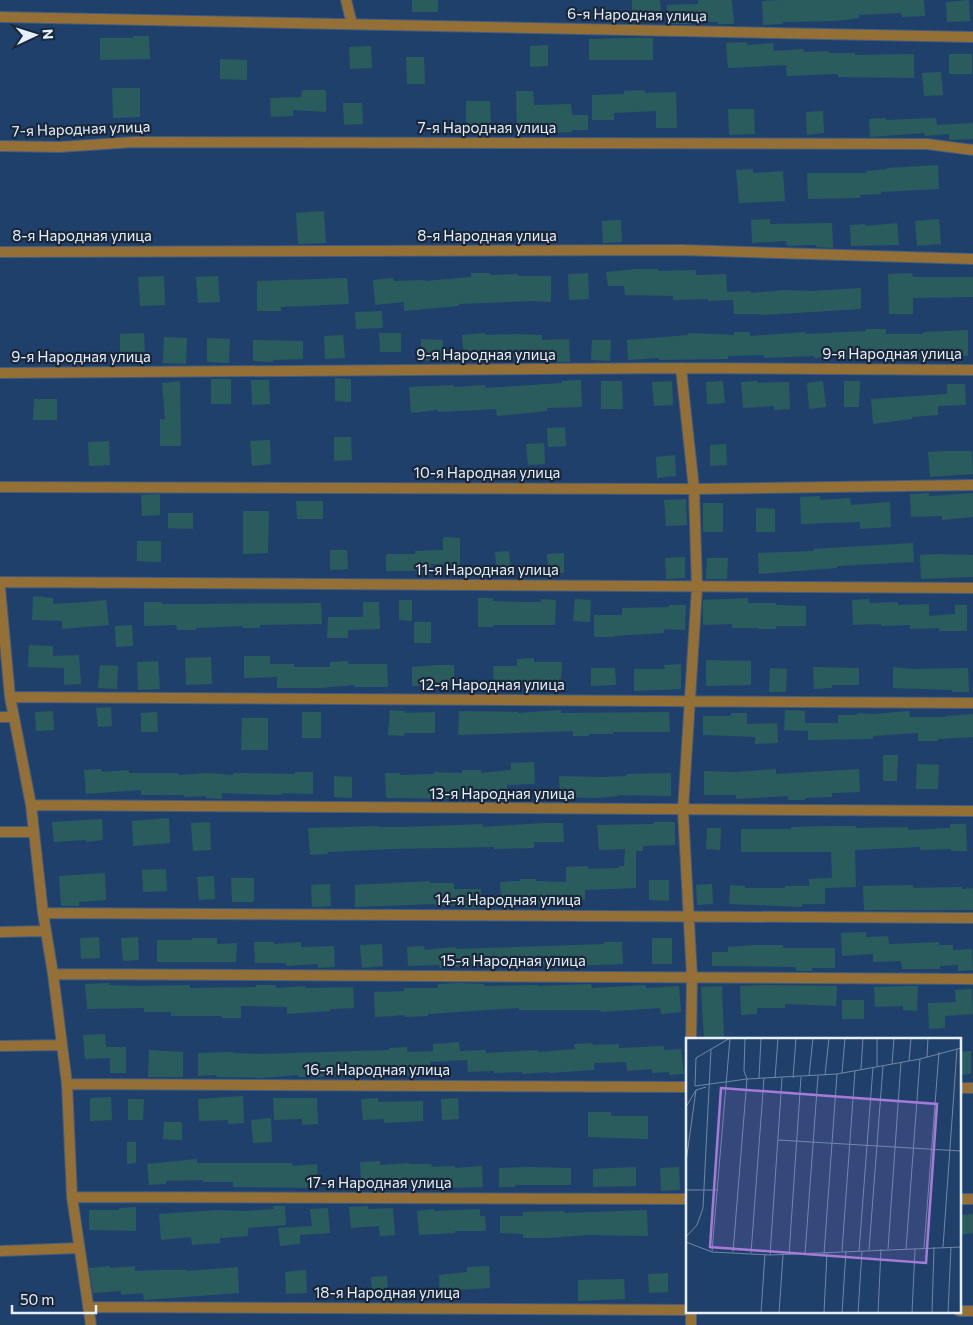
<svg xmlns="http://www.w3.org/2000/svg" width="973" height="1325" font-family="Commissioner,sans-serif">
<rect width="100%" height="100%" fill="#20406c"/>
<path fill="#2a5c5d" d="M412,0H438V12H412Z
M632,0H660L661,11L632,12Z
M698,0H732L734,24H718V22H691V24H667V5L698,4Z
M781,0H924L925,16L902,17L901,13L859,15V18L835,21L782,22L783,24L763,25L762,1Z
M969,0L970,21L947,22L946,2Z
M133,36H149L150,59L100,60V38H133Z
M625,38H653V60H589V39Z
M747,42V45L773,43L774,51L803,49L804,52L829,51V53H855V55L914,54V78L838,77V74L787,76L786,65L728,68L726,43Z
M548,45V66L530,67V46Z
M371,46L372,68L350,69L349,47Z
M949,54H972V74H949Z
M406,57H424L425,84H407Z
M220,59L247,60V80L220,79Z
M941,72L943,95L924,96L922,73Z
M112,88H140V117L113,118Z
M302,90H326V112L293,110V116L271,117L270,98L301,97Z
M645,90V93L676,92L677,128H656V111L614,113V120H592V95L624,94V91Z
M516,91H533L534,105L571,104L572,115H588V130H572V132L546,133L545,126L517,128Z
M466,101H490L491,125H466Z
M343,103H362L363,124L344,125Z
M728,109H754L755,134L729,135Z
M823,111L824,133L807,135L806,112Z
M886,118V120L936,118L937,125L973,123V139L953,140H949V134L925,136L924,133L870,137L869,119Z
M938,165L939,189L881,192V194L860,195V198L808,199L807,173H866V171L887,169V168Z
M753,169V173L783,171L785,201L739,203L736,170Z
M324,211L326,243L298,244L296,213Z
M770,219V224L832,223L833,248L816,247V245L787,246L786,241L752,243L751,220Z
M939,219L941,244L917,246L915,221Z
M621,220L622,242L603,243L602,221Z
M897,223L899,245L851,246L850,225L865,224V226Z
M637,269H658V271L696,270V275L726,274L727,292L751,291V293L784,290L812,291L861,288V309L760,315V314H734L733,300L708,301V299L673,300V296L625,295L624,286H608L606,272Z
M471,273H490V275L518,274V276H551V302L532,301L459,304V306L404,311V302L375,305L373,280L393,278L394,281L425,280V281L471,277Z
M588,273L589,299L569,300L568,274Z
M912,273L913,277H973V297L913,298V314H889L888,274Z
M164,276L165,305L140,306L138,277Z
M218,276L220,302L198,303L196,277Z
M347,278L349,304L281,307V311H257V281Z
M382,311L383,328L356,329L355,312Z
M866,329H886V334H923V332L968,330V356L941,355V356H913V358L840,360V355L814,358V356L764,358V355L728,356V359L659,360V358L628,360L627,340L688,335V333L734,335V332H750V336L805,332V334L866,331Z
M144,333L145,359L120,360V334Z
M379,333H401V352H380Z
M485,333V335L517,334L542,335V340L569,339L570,362H553L552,355L517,354L518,358L498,359V355L464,358L462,335Z
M343,335L345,358L325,359L324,336Z
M164,337L187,338L186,364L163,363Z
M207,338L230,339L229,363L207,362Z
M421,339L443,340L442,361L421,360Z
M253,340L303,341V359L273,360V362L253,361Z
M592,340H611L610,361L591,360Z
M335,378L351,379V402L335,401Z
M211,379H231V404H211Z
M251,380H269L270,404L252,405Z
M581,380L582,407L547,408V411L497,416L496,409L438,412V410L411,413L409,387L454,385V387L485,385V388L562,383L561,381Z
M180,381L181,446H160V419H165L162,383Z
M601,381H622L623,409H601Z
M672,381L673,405L654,406L652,382Z
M723,381L725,403L707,404L706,382Z
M758,381V383L789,382L790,409L774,410V406L743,408L741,382Z
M823,381L826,407L809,409L807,383Z
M844,381H860L859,407H844Z
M947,384H965L966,405L938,406V415L912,417V419L873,424L871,399L947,394Z
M34,399H57V420H33Z
M565,427L566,446L548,447L547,428Z
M334,437H351L352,460L334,461Z
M270,440L271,464L252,466L250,441Z
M109,441L110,465L89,466L88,442Z
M544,443L545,464L528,465L526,444Z
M726,444L727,465L710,466V445Z
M944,451H972L973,474L930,477L928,452Z
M675,455L676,476L657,478L656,457Z
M929,493V496L973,493V517L942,520V516L911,517L910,494Z
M160,494V515L142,516L141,495Z
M820,496V500L850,498L851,505L890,502L891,527L860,529V522L801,524L800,497Z
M686,499L687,525L666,526L664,500Z
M296,501H323V519H297Z
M703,503H723V532H703Z
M756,508L775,509V532H756Z
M243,511H269L268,553L243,554Z
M168,513H193V529L168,528Z
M443,537L460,538V565L431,564L432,574H416V571H386V554H415V551L443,550Z
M137,541H161V562L137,561Z
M913,543L914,562L837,566V568L759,574L758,553L814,551L813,549Z
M330,550H347L348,569L330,570Z
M509,551L511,571L497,572L495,552Z
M564,553V573H548L547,554Z
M938,554L973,555V577L921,579L920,555Z
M685,557V578L666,579L665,558Z
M707,558H728L727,579H706Z
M33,596L53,598V604L86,602L106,600L109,625L62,629V621L32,620Z
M478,598H493V601L520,602H541V599L556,600L555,625H493V627H478Z
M748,598V603H776V605L806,606V626H776V629H758V628H732V624L703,625V600Z
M575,599L591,600L590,622L573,621Z
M869,599L870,603L898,602V605L929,604V616L955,614V605H967V631H939V628L910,629V625L881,626V624L853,625L852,600Z
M399,600H412V621L399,620Z
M144,602H162V604L321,603L322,624L260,625V628H243L242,626L196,628V630H177L176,625L144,626Z
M363,602H379L380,629L348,630V638H327L328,617H363Z
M669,605H686L685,630L664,629V633L614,636V637H594V615H622V608L669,607Z
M414,622H431V643H414Z
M132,625L133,646L116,647L115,626Z
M29,645L53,646V656L79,655L81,684L64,685V668L28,667Z
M244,656H270V664H294V667H330V662L348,661V664H387L388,687H354V685L320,688H277V677L244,678Z
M211,657L212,684L186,685L185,658Z
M534,658V662H562L561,683L535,682V684L512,685V688H494L493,666H517V659Z
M706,660L751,661V685L706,686Z
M158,661L160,689L138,690L137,662Z
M681,664V689L634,691V669H665L664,665Z
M100,665L118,666L117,689L98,688Z
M436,665H454V685L412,686V667Z
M813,667L859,668V685H832V688L814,689Z
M893,667L912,669L968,668L969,692H952V690L893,688Z
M591,668H615L616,685L591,686Z
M770,668L787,669L786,692H769Z
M111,707L112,726L98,727L96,708Z
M390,710L405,711V713L435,712V733H404V736L388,735Z
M561,710V713L669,712L670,732H613V734H589V736H573V731L458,735L459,711L518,712V713Z
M785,710L805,711V723H838V715H857V713L873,714L909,711L910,717H946V716L973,714V737L938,739V741H918V733L873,736V739L808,740V731L784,730Z
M53,711L54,730L36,731L35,712Z
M157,712L158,732H141V713Z
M302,712H321V738H302Z
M731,713H747V724L777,723L778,743L755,744V737L703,735V716H731Z
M242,718H268V750H241Z
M883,755H898L897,781H883Z
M534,762L535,784L507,785L508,793L456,796V799L386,798L385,773H400V775L434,774V772L462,773V770H481V773L511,770V763Z
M917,764L939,765L938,789H916Z
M101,769L102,772L129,770V773H178V775L207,773L233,775V773L295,774V772H313V794L282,793L281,795L222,793V799L206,798V796L184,797V795H141V790L86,794L84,770Z
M776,769V774L859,769L860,792L832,793V797L805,798V800H788V796L736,799V795H704V771L735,772Z
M671,773V796L618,795V796L596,798L560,797L559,776L601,777L626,776L627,774Z
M334,776L352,777V798L334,797Z
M169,818L170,843L133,846L132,821Z
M102,819L103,840L86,842V840L54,842L52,822Z
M210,822L211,850L193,851L191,823Z
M654,822H675V845L643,846V851H636V888L585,890V900H563V904H501L500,882L520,881V879H536V881L566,882V867L588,866V869L619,868V866H624L625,849L599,850L597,825L654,824Z
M544,823H563L564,842H534V848L494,849V847L391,849L328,852V854L310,855L308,828L379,826V827H406L482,824L483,827Z
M950,824H966L967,851H951V849L920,850V847L855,850L856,887L825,888V904H802V907L729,904L730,885L745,886V888H785V886H809V879L832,878L831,852H741V829H791V827L830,826H856V828L908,827V830L950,828Z
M707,828H721L720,850L706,849Z
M166,869L167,891L143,892L142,870Z
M105,873L106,900L79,902V906H61L59,876Z
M214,876L215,899L199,900L197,877Z
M231,878H254V902H232Z
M649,880H669V901L649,900Z
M430,881V883H454V889H481L480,908H464V905L435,906V904L355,907V885Z
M330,884L331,906L312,907L311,885Z
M712,884L713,904L697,905L696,885Z
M913,885V888L962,887V889L973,888V910H864L863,886Z
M866,932V937L888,936L889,944L939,942V945H953V950L972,949L973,970L958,971V965L940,966V969H902L901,961L873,962V954L842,956L841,933Z
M99,937L100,958L81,959L80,938Z
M138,937L139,960L123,961L121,938Z
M192,938H217V944L237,943L236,962H157V940H192Z
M652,938H672V964H652Z
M254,942H274V944L301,942V947L334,946L335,967L318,968V964L286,966V963H255Z
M604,942H622L623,964L551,967L550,964L522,966V964L485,965L440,968L439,965L408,966L407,947L424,946L425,950L455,947L456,949L604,944Z
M382,944L383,966L362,968L360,945Z
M753,945H783V948H835V968H812V971H796V967L712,966V952H728V947Z
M109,983V985L136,986L190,985V988L256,987V985H276V988L305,986V988L353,987L354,1008L330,1009V1011L287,1014V1007L241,1006V1018H222V1016H171V1012H144V1008L87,1009L85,984Z
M459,983L484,984V986L538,985V986L591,984L592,988L646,985V988L679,986L681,1012L661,1014L660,1008L601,1012L600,1010H519V1008L428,1014V1016L405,1017V1015L375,1017L374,992L404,991V988H438V984Z
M765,985L837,986L836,1006L785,1004V1008H757V1014L741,1015L740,986Z
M722,986L724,1039H704L701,987Z
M903,986H918L917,1011L903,1010V1006L875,1007L874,987Z
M972,989L973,1014L945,1016V1028L929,1029L928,1003L956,1002L955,990Z
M842,1000H864V1019H842Z
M105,1034L106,1047H126V1073H110V1058L85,1059L83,1035Z
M459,1042L460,1051L486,1050V1053L538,1050V1052L575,1049L574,1044L592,1043L593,1045L619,1044V1048L664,1046V1050L681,1049L684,1074L669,1075V1072L652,1073V1069L627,1071L626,1062L594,1063V1070L549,1073V1072L522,1074V1072L494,1073V1071L468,1072L467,1060L430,1062V1075L298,1077V1075L262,1078L217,1077L216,1075L198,1076V1053L233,1052V1053L261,1054L389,1050V1048L407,1047V1052L433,1051V1044Z
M149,1050L183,1052V1077H148Z
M971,1051V1074L959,1075V1052Z
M243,1096L244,1123L228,1124V1120L199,1121L198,1099Z
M111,1097L112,1120L90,1121V1098Z
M273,1098H317L318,1124L302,1125V1119L274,1120Z
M378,1098V1102L423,1101V1121L384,1123V1119L363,1120L361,1099Z
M458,1098L459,1119L442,1120L441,1099Z
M128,1099H144L143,1120H128Z
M588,1112H611V1116H648V1139L588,1137Z
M271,1118L272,1142L253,1143L251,1120Z
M164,1122H182V1140L163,1139Z
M127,1142H136V1163L127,1164Z
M197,1159V1163H292L293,1166L317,1164L318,1188L233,1187V1182H203V1180L166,1181V1184L149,1185L147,1164Z
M380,1161V1165L409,1163V1164H431L432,1167L455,1166V1168L482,1166L483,1187L440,1188V1186L417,1187V1183L361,1186L360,1162Z
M528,1167L571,1168V1185H515V1187H499V1168Z
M636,1167V1186L593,1187V1169Z
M679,1167L680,1190L661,1191L660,1168Z
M273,1206H285L286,1225L248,1228V1236L220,1238V1243L192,1245L191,1237L161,1240L159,1214L218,1210L247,1211L274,1209Z
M368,1206V1209L393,1208L395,1235L380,1236L379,1226L351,1228L349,1207Z
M136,1207V1231L89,1230V1210H119V1208Z
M328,1208L330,1233L300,1235V1244L280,1246L278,1228L312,1226L310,1209Z
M434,1209V1211L480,1209V1216H485L486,1231H455V1233L419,1235L417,1211Z
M647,1210L648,1236L589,1235L548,1238H523V1234L500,1233V1216H523V1212L564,1211L565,1213Z
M973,1214V1233L959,1235V1215Z
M110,1266V1268L135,1266V1271L161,1270H187V1271L238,1267L239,1293L144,1300L143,1293L121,1295V1291L93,1293L89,1268Z
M489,1266L490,1288L456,1290V1294L440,1295L439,1275L467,1272V1267Z
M306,1270L307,1293L286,1294L285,1272Z
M668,1273V1292L649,1293L648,1274Z
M387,1276L388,1295L372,1296L371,1277Z
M624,1279L625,1299L578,1301V1280Z"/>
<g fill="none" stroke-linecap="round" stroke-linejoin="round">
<g stroke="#405c83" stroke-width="12">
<path id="street" d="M346,0L352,24
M0,17L973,37
M0,146L59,147L134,142L927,144L973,150
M0,252L681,250L973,259
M681,368L694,489L697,587L683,810L692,977L691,1039
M0,373L681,368L973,370
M0,487L694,489L973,485
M0,582L973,588
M0,588L10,697L31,805L43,913L53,974L67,1084L72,1197L91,1325
M10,697L973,703
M0,717H14
M31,805L973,811
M0,832H34
M43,913L973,918
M0,932L46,931
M53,974L973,979
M0,1046L62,1045
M67,1084L687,1087
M959,1088H973
M72,1197L687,1199
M959,1199H973
M0,1251L79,1248
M88,1307L687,1310
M959,1311H973
M691,1325V1311"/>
</g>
<use href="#street" stroke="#947037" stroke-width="10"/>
</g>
<g text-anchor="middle" stroke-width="4.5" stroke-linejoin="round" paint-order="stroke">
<g font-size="15" fill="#e7effa" stroke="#19273b">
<text transform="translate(637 15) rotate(1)" y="5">6-я Народная улица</text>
<text x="487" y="133">7-я Народная улица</text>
<text transform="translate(81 129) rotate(-2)" y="5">7-я Народная улица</text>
<text x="82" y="241">8-я Народная улица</text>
<text x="487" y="241">8-я Народная улица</text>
<text x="892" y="359">9-я Народная улица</text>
<text x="486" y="360">9-я Народная улица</text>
<text x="81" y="362">9-я Народная улица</text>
<text x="487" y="478">10-я Народная улица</text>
<text x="487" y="575">11-я Народная улица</text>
<text x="492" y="690">12-я Народная улица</text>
<text x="502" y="799">13-я Народная улица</text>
<text x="508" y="905">14-я Народная улица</text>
<text x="513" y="966">15-я Народная улица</text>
<text x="377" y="1075">16-я Народная улица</text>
<text x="379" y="1188">17-я Народная улица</text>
<text x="387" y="1298">18-я Народная улица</text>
</g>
</g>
<g transform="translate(686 1038)">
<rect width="275" height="275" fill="#20406c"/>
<path fill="none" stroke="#7086a5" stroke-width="1" d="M44,0L10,20L9,48L61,41L151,36L234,21L275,10M241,19L242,0M223,23L225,0M206,26L208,0M191,28V0M175,31L177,0M156,35L159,0M139,37L143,0M123,38L127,0M73,40L75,0M89,40L92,0M107,40L110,0M0,69L10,52L20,49M92,102L275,113M0,124L10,52M0,152H32M0,199L11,187L17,170L25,11M0,204L26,214L84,217L275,209M257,209L271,11M238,210L253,14M202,211L215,24M220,211L234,21M183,212L197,28M26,213L44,0M156,213L169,33M173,213L187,29M47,214L61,41L58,33L59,0M65,215L78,40M119,216L132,38M138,216L151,36M84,217L96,40M103,217L115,39M75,275L79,216M93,275L97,217M138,275L141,215M156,275L160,213M172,275L176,213M192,275L195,211M226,275L229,211M246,275L248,209M262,275L265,209"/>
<path fill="#a67ad7" fill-opacity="0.15" stroke="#a67ad7" stroke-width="2.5" d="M35,50L251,66L240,225L24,209Z"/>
<rect width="275" height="275" fill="none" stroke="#e7effa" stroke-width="2.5"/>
</g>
<g transform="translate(35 35) rotate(86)" stroke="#19273b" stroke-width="4" paint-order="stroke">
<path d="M0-4L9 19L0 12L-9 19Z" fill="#e7effa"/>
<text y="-8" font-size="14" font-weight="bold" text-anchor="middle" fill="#e7effa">N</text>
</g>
<path d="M12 1305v8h84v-8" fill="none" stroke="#e7effa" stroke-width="2.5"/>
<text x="20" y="1305" font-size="15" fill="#e7effa" stroke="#19273b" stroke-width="4" paint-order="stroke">50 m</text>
</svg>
